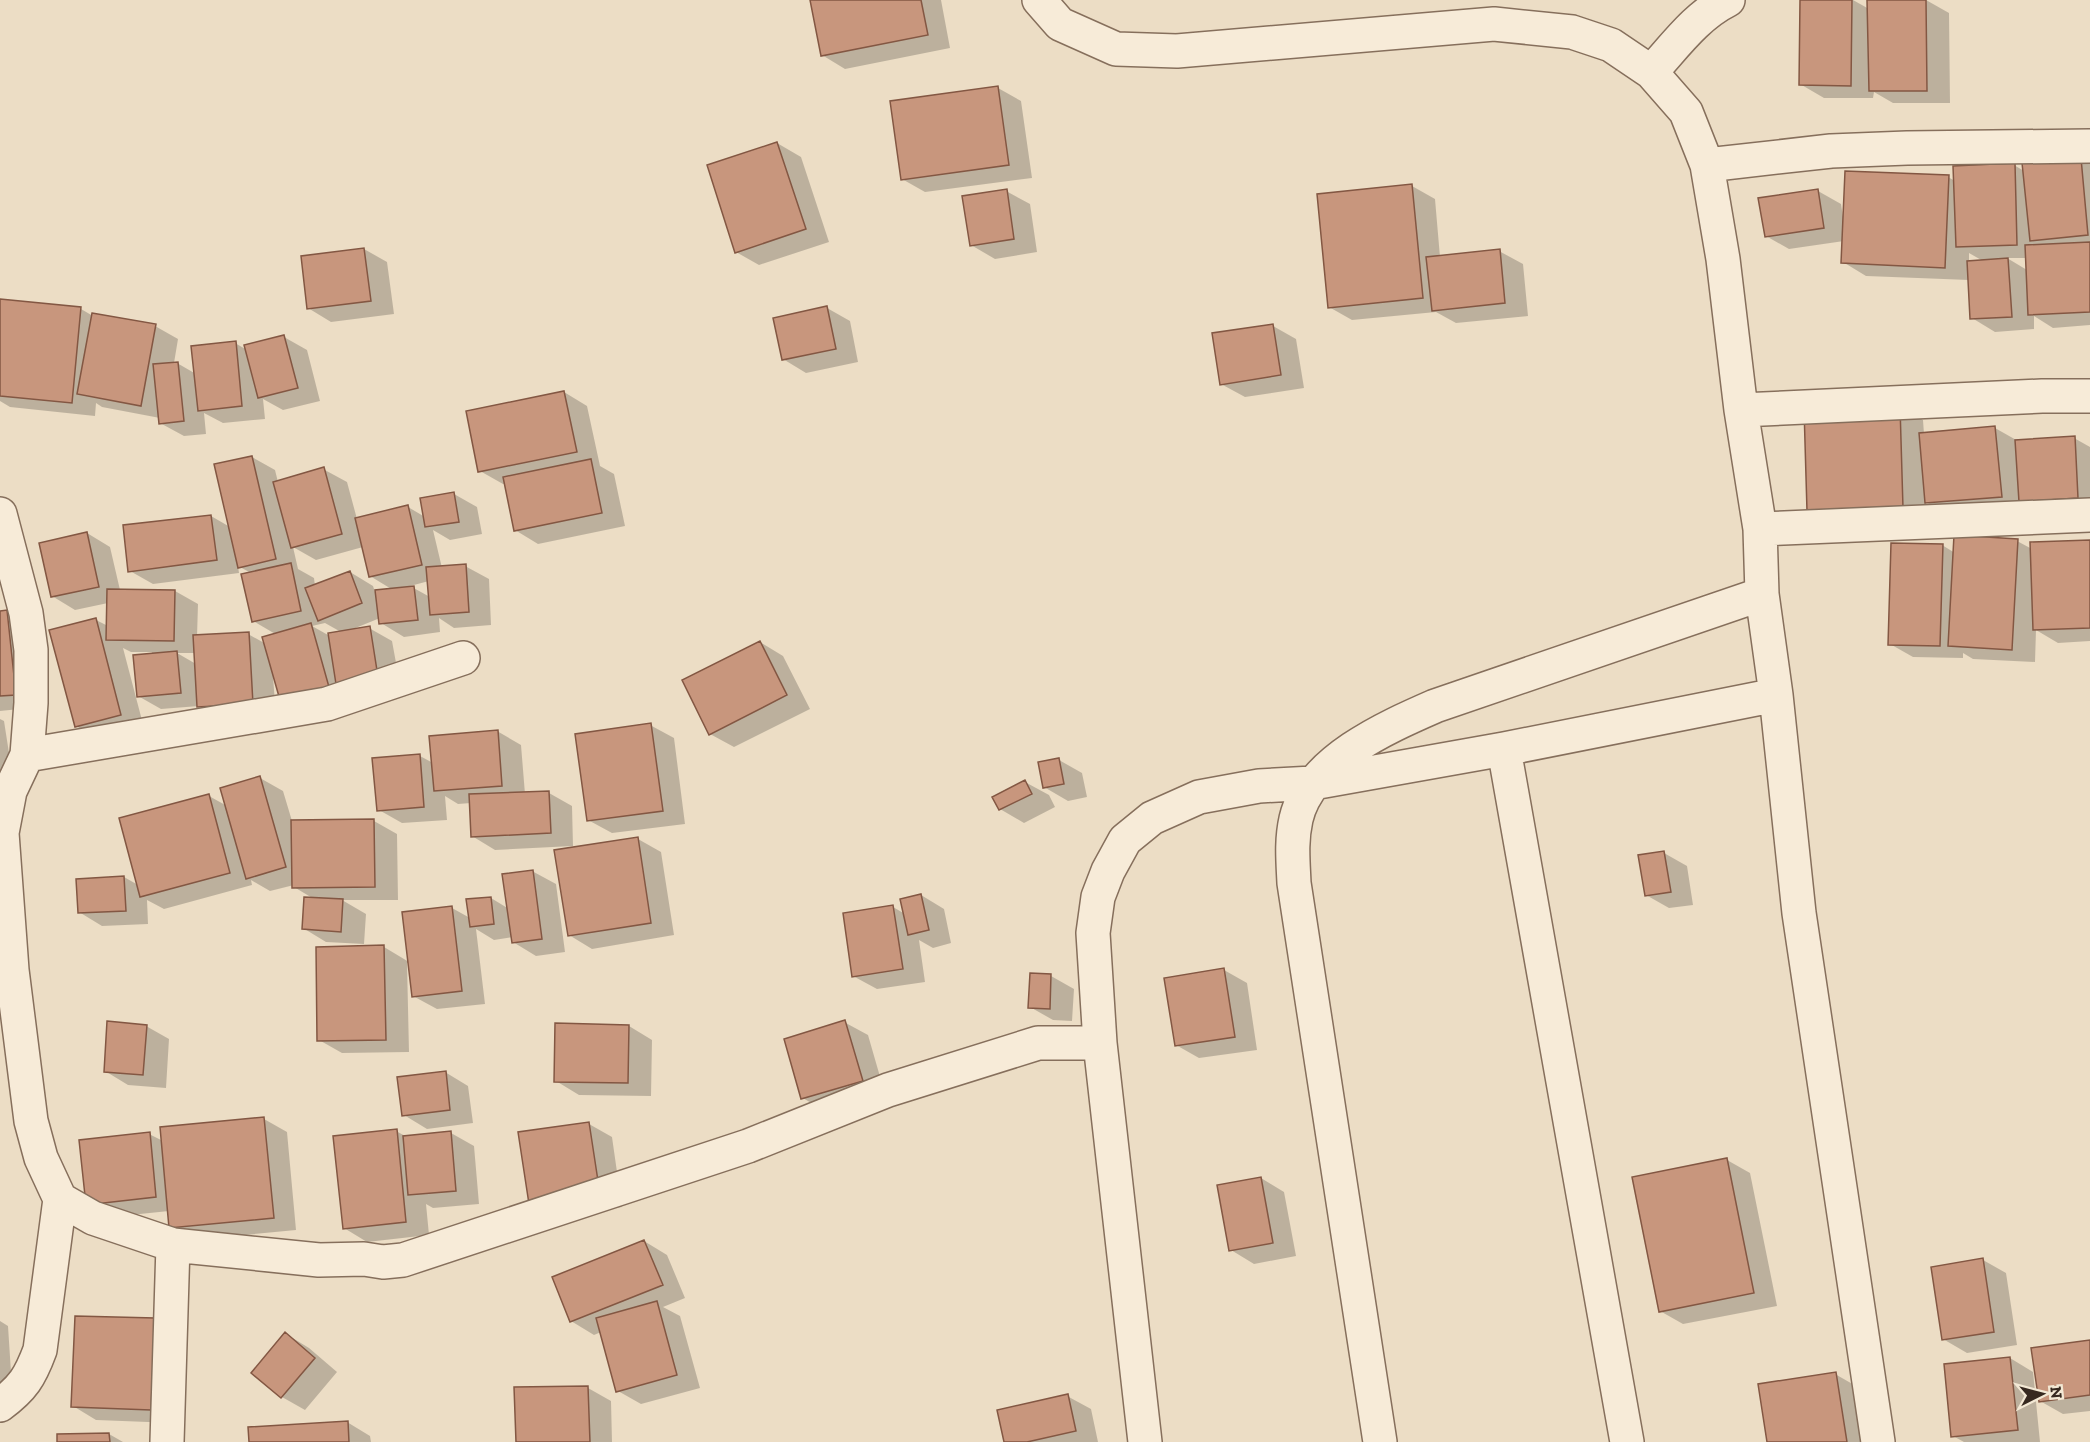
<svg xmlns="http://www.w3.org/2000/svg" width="2090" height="1442" font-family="'Zilla Slab',serif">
<rect width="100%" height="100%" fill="#ecddc5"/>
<path fill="#0003" fill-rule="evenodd" d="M811,0H941L950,48L845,69L822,55Z
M1802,0H1853L1869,9V0H1926L1949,13L1950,103H1893L1874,92L1873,98H1824L1800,84Z
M998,88L1021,101L1032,178L925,192L902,179Z
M777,143L801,157L829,242L759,265L736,252Z
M2090,154V325L2053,328L2034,316V329L1995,332L1972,318L1969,280L1866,276L1843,262L1844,241L1789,249L1766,236L1818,191L1841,204L1843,217L1948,177L1955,181L2014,165L2024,171ZM1969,253L1983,261L1969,262ZM2007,258H2027V270Z
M1412,186L1435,199L1440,257L1499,251L1523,264L1528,316L1456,323L1436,312L1352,320L1329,307Z
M1006,191L1030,204L1037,252L995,259L971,245Z
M364,249L387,262L394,314L331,322L308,308Z
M0,300L81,309L93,316L155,326L178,339L174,363H177L196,374L235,343L247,350L284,337L307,350L320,401L283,410L263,399L265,419L223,423L204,413L206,434L184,436L160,423V418L102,407L96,403L95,416L10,407L0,401Z
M827,308L850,321L858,362L806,373L783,359Z
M1273,326L1296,339L1304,388L1245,397L1221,384Z
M564,392L587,406L600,466L614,474L625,526L538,544L515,530L506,484H503L480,471Z
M1900,407L1923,420L1924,434L1995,428L2018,441L2074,438L2090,447V511L1949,516L1926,502V521L1831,523Z
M252,457L275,470L278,482L323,469L347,482L357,519L408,507L425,517L454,494L477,507L482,534L450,540L433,530L442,568L465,566L489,579L491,625L454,628L439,618L440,632L404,637L381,623L380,618L353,629L369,628L392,641L401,690L352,700L273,676L276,717L222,720L199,706L161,709L138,696L152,652H131L123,648L144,728L99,740L76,726L96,620L108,626V603L75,610L52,596L87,533L110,547L120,590L175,591L198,604L197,637L248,634L266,644L277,635L253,621L251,573L238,566L239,573L153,584L130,571L211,516L230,527ZM293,547L316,560L363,547L370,576L393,590L375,592L373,586L350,572L315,586L314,578L298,569ZM429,581L430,597L410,586ZM325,623L341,632L328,635L312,626ZM177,653H196V664Z
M2017,541L2032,549L2090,541V641L2058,643L2036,630L2035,662L1973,659L1963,653V658L1913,657L1890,644L1942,545L1955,553Z
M7,611L30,625L39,707L0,711V612Z
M760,642L783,656L810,709L734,747L710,734Z
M0,719L4,721L14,785L0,787Z
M650,725L674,738L685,824L612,833L588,820Z
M497,731L521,745L525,794L549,793L572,806L573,846L495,850L472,836L471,803L458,804L445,796L447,820L402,823L379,810L420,756L433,763Z
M1059,760L1082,773L1087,797L1068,801L1044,787Z
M260,778L283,791L292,821H374L397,834L398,900H342L366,914L364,944L326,942L303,928L314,899L294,887V885L270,891L251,880L252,885L164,909L147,900L148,924L102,926L79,912L124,877L138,885L209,796L227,806Z
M1025,782L1049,795L1055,807L1024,823L1000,809L994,798Z
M638,839L661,852L674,935L592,949L569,935Z
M1664,853L1687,866L1693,905L1669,908L1646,895Z
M532,871L556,884L565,952L536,956L513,942V937L494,940L476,929L485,1004L437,1009L413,996L409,963H407L409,1052L342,1053L319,1040L384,947L409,962L452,908L470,918L491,898L509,909Z
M921,895L944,909L951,943L933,948L919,940L925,982L877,989L853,976L893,907L905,914Z
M1224,970L1247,983L1257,1050L1199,1058L1176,1045Z
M1032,975L1051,976L1074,989L1072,1021L1053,1020L1030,1007Z
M844,1022L868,1035L885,1094L826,1112L803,1098Z
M146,1026L169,1039L166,1088L128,1085L105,1071Z
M629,1026L652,1040L651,1096L579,1095L556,1081Z
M445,1072L468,1086L473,1123L427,1129L404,1115Z
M264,1119L287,1132L296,1230L194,1240L171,1227L169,1211L111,1217L87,1204L149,1134L163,1141Z
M589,1124L612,1137L622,1207L553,1217Z
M396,1131L407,1137L451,1133L474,1146L479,1204L433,1208L426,1204L429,1235L367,1242L344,1228Z
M1727,1160L1750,1173L1777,1306L1683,1324L1660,1311Z
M1261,1178L1284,1192L1296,1256L1254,1264L1231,1250Z
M644,1241L667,1255L685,1298L663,1307L680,1316L700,1388L641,1404L618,1391L601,1332L594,1335L571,1321Z
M1983,1260L2006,1273L2017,1345L1967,1353L1943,1339Z
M155,1320L174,1423L96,1420L73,1406Z
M0,1321L8,1326L13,1403L0,1404Z
M286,1334L309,1348L337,1372L305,1410L282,1397L253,1373Z
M2090,1342V1411L2063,1414L2040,1401Z
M2010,1358L2033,1372L2040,1442H1964L1953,1436Z
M1835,1374L1870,1394L1877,1442H1769Z
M588,1388L611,1401L612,1442H517Z
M1067,1396L1091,1409L1098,1442H1006Z
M347,1422L370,1436L371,1442H251Z
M109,1434L123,1442H59Z"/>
<path fill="#c8967d" stroke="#835743" stroke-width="1.5" d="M810,0H921L928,35L821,56Z
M1800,0H1852L1851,86L1799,85Z
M1867,0H1926L1927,91H1869Z
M998,86L1009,165L901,180L890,101Z
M777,142L806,229L735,253L707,165Z
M2080,147L2088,235L2030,241L2021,153Z
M2015,163L2017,245L1956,247L1953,166Z
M1845,171L1949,175L1945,268L1841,263Z
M1412,184L1423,298L1328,308L1317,194Z
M1007,189L1014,239L970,246L962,196Z
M1818,189L1824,228L1765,237L1758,198Z
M2090,242V312L2028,315L2025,245Z
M364,248L371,301L307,309L301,256Z
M1500,249L1505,303L1432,311L1426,257Z
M2008,258L2012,317L1970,319L1967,261Z
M0,299L81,307L72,403L0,396Z
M827,306L836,349L782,360L773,318Z
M92,313L156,324L141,406L77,394Z
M1273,324L1281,375L1220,385L1212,333Z
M284,335L298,388L258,398L244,345Z
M236,341L242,406L198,411L191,346Z
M178,362L184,421L159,424L153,364Z
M564,391L577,452L478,472L466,411Z
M1900,406L1903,508L1807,511L1804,408Z
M1995,426L2002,497L1925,503L1919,433Z
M2075,436L2078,498L2019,502L2015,440Z
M252,456L276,559L238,568L214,464Z
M591,459L602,513L514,531L503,477Z
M324,467L342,534L291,548L273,482Z
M454,492L459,522L425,527L420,498Z
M408,505L422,565L369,577L355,518Z
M211,515L217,560L128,572L123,525Z
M87,532L99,587L51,597L39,543Z
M1954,535L2018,539L2012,650L1948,646Z
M2090,540V628L2033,630L2030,542Z
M1891,543L1943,544L1940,646L1888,645Z
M291,563L301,611L252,622L241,574Z
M466,564L469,612L430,615L426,567Z
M350,571L362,603L318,621L305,588Z
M414,586L418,620L379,624L375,590Z
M107,589L175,590L174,641L106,640Z
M7,610L16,695L0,696V611Z
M96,618L121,715L75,727L49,630Z
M311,623L329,687L280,700L262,637Z
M370,626L378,677L336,684L328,633Z
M249,632L253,704L197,707L193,635Z
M760,641L787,695L709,735L682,680Z
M177,651L181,693L137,697L133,655Z
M651,723L663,811L587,821L575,734Z
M498,730L502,786L434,791L429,736Z
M420,754L424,807L377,811L372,758Z
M1059,758L1064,784L1043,788L1038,762Z
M260,776L286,867L246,879L220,788Z
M1025,780L1032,794L999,810L992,797Z
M549,791L551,833L471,837L469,794Z
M209,794L230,873L140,897L119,818Z
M374,819L375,887L292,888L291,820Z
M638,837L651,923L568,936L554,850Z
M1664,851L1671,892L1645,896L1638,855Z
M533,870L542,939L512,943L502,874Z
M124,876L126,911L78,913L76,879Z
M921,894L929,930L908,935L900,899Z
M304,897L343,899L341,932L302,929Z
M491,897L494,924L470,927L466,899Z
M893,905L903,969L852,977L843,913Z
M452,906L462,991L412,997L402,912Z
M384,945L386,1040L317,1041L316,947Z
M1224,968L1235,1037L1175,1046L1164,978Z
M1030,973L1051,974L1050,1009L1028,1008Z
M845,1020L863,1081L801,1099L784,1039Z
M107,1021L147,1025L143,1075L104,1072Z
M555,1023L629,1025L628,1083L554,1082Z
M446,1071L450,1110L402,1116L397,1077Z
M264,1117L274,1218L169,1228L160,1127Z
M589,1122L600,1194L529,1204L518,1132Z
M397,1129L406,1222L343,1229L333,1136Z
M451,1131L456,1191L408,1195L403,1136Z
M150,1132L156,1197L86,1205L79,1140Z
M1727,1158L1754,1293L1659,1312L1632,1177Z
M1261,1177L1273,1243L1229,1251L1217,1185Z
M644,1240L663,1285L570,1322L552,1277Z
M1983,1258L1994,1332L1942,1340L1931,1267Z
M657,1301L677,1375L616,1392L596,1318Z
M75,1316L155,1318L151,1410L71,1407Z
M285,1332L315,1358L281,1398L251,1373Z
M2090,1340V1395L2039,1402L2031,1348Z
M2010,1357L2018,1430L1951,1437L1944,1364Z
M1836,1372L1847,1442H1767L1758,1384Z
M588,1386L590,1442H516L514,1387Z
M1068,1394L1076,1431L1027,1442H1004L997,1410Z
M348,1421L349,1442H249L248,1427Z
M109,1433L110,1442H57V1434Z"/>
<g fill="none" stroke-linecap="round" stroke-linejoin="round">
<g stroke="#866f5c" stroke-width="36">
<path id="minor" d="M1039,0L1060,24L1116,49L1177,51L1494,24L1572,32L1611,45L1651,72L1686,112L1707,165L1723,259L1741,410L1760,529L1762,594L1776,695L1799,913L1878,1442
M1651,72C1675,46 1696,16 1728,0
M1707,165L1831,151L1907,148L2090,146
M1741,410L2042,396H2090
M0,514L26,613L31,650V703L27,755L10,791L2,833L12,970L31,1121L41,1158L60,1199L93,1218L173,1245L319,1260L364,1259L383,1262L403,1260L748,1146L888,1090L1038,1043H1100
M1760,529L2090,515
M1504,749L1627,1442
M27,755L327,704L463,658
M0,1405C23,1388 30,1377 40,1350L60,1199
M167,1442L173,1245
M1145,1442L1100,1043L1093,933L1098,897L1108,871L1125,840L1152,818L1199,797L1259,786L1313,783L1504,749L1776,695
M1380,1442L1294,883C1293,861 1291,841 1296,819C1309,761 1387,727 1435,706L1762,594"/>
</g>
<use href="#minor" stroke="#f7ebd8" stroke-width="33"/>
</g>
<g transform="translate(2042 1394) rotate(84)" stroke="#f3e8d4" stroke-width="4.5" paint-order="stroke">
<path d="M0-4.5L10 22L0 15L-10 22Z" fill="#36281f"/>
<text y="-9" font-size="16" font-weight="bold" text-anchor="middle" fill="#36281f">N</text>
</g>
</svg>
